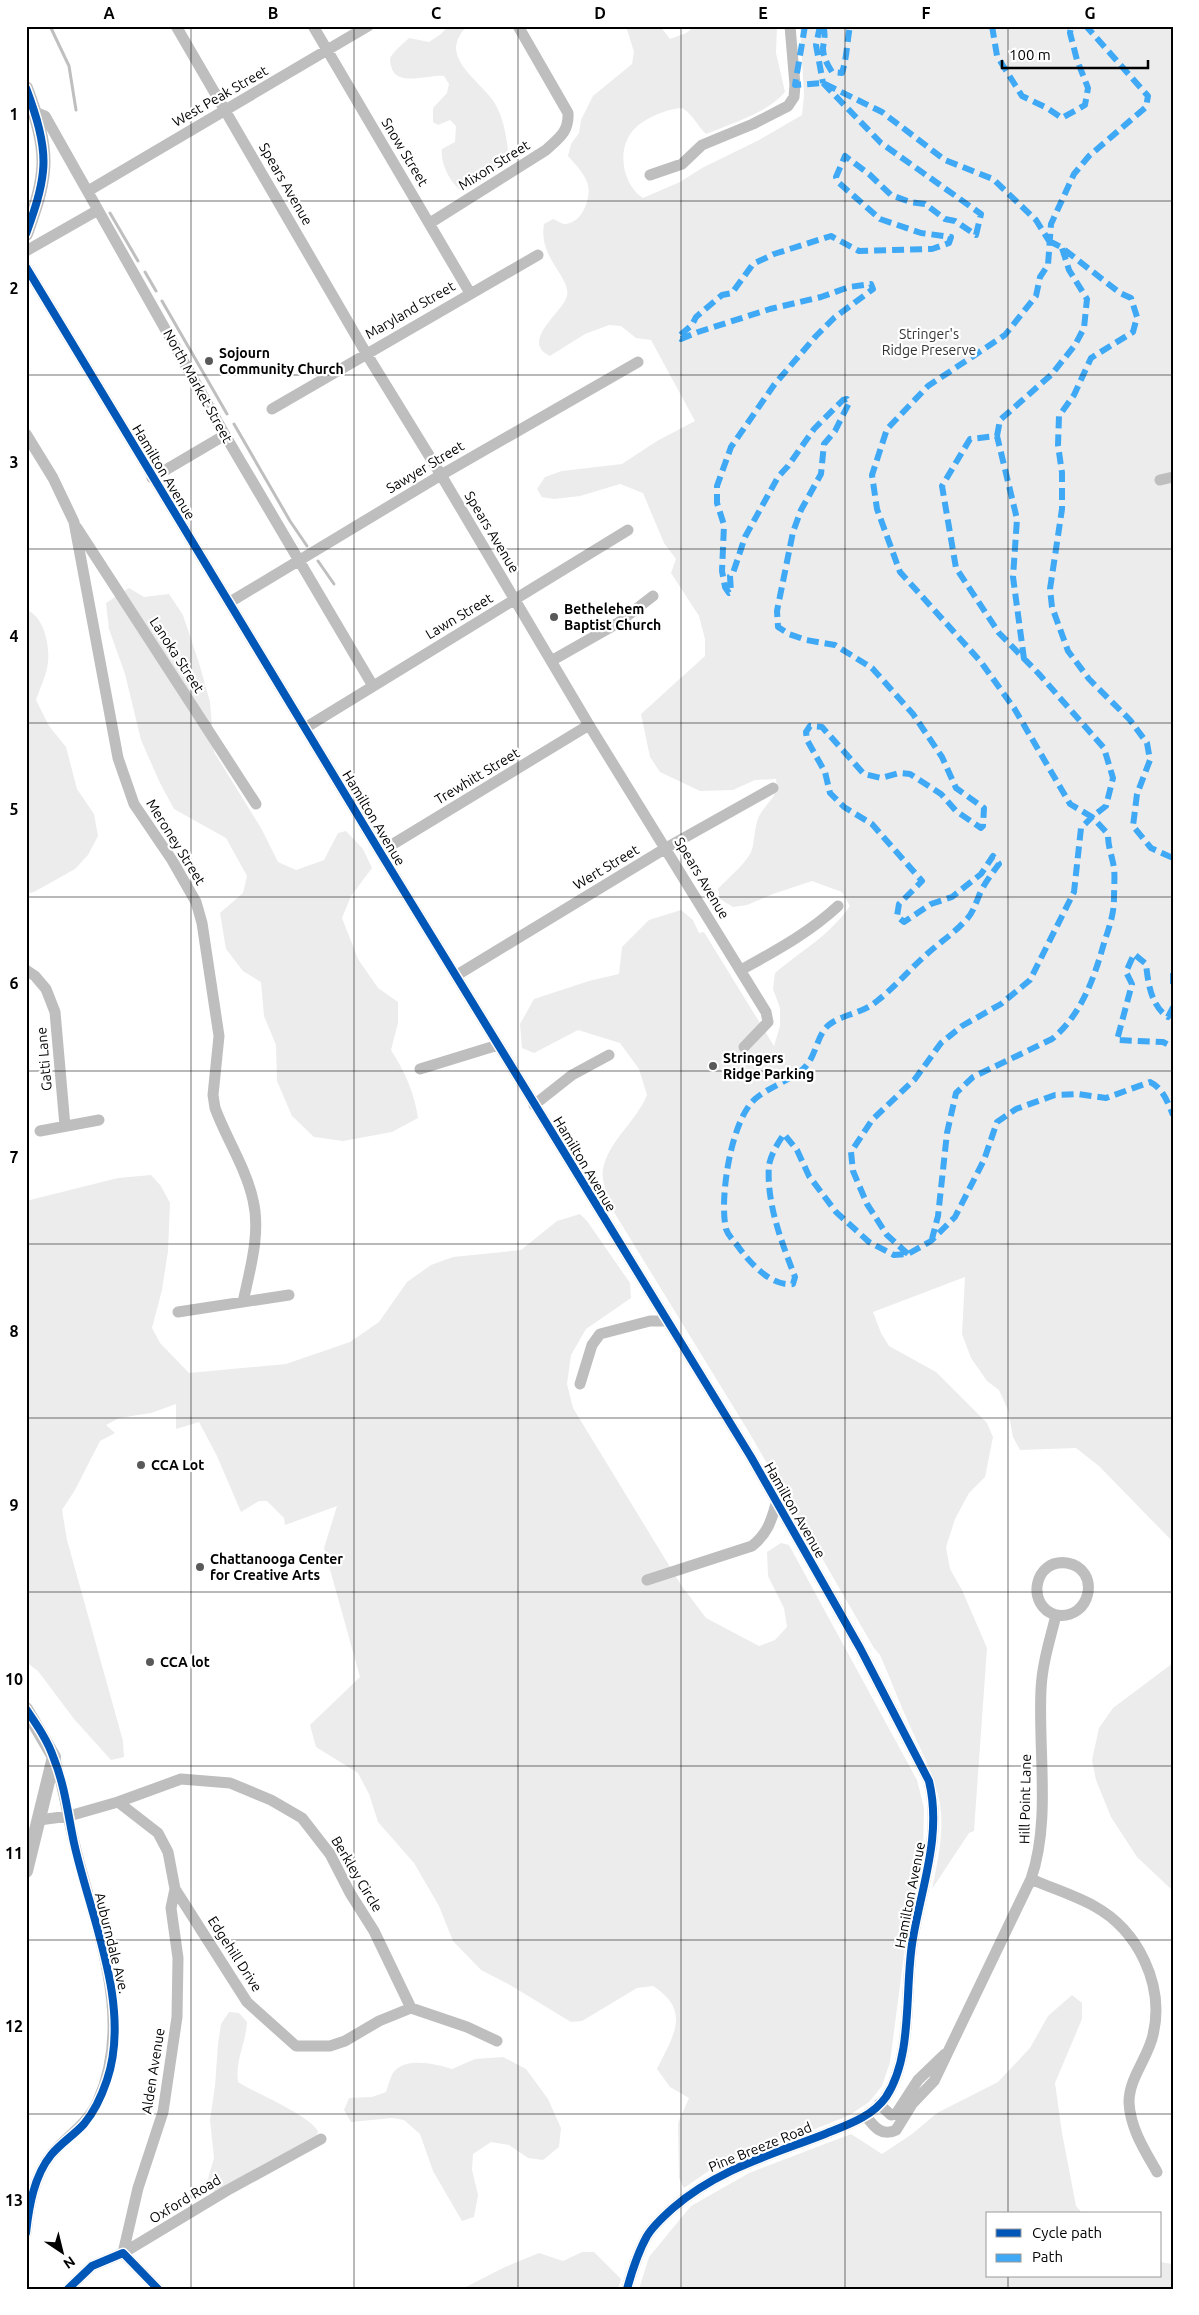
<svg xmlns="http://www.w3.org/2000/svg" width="1199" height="2315" font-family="Ubuntu,sans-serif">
<rect width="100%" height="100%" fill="#fff"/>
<path fill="#ececec" d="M448,26H464L465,28C462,32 458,37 457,42C450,63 483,85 494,102C503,116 506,134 508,150L499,161L496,171L486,179L463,192C451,184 440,164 442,149L455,142L456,126L450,120L438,125L433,122V108L447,93L449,84L444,76C428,74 396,88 391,66C390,62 389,58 392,55C396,49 404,43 409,38L429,42L441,34Z
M626,26H660L670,39L686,33L695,26H777L776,53L785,92C766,114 732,123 706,134C697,126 694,115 682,108C666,109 641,119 631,133C617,152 623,185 643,198L680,182L702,168L759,140L802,115L804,95L800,26H1173V1542L1099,1466L1076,1448L1020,1450L1013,1437L1008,1410L999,1390L987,1381L971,1358L962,1334L965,1277L873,1312L881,1333L889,1346L936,1372L987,1423L993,1437L985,1477L969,1493L955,1519L946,1547L950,1569L962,1590L987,1648L974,1831L969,1833L932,1889C937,1864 943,1839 941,1813C939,1785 926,1761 915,1737C902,1710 892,1682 880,1655L874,1648L747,1429L609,1204C607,1193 601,1179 603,1169C609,1140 636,1122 647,1095L639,1069L620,1043L578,1030L534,1053L522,1048L520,1024L534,999L589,981L619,974L622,947L649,920L681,910L693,920L699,933L704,932L774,1046L780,1026V1008L773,989L775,973C801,951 830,935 850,906L842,892L812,881L773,894L747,905L733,907L720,899L718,889C728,878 742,867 750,854C756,844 753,824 761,813C769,800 779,796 776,779L755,780L733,790L700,791L660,772L650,757L641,714L705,656V639L699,616L671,573L676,559L664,543L643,493L620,484L580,496L554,499L542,497L537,489L545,477L562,471L622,464L657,441L695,421L651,340L636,338L621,326L609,325L585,334L550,356C519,342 563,312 567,296C571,277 538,258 544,224L553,219C556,220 560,223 564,224C582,225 593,196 587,182C583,172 575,164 568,156L571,144L579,133L581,120L593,96L632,64L634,52Z
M129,588L144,597L169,594L183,615L199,663L210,702L214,752L261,828L278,862L296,870L324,860L338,833L346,831L363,849L372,868L351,896L342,918L358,959L378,988L398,1002V1023L391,1050C405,1072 414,1092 418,1118L392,1132L343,1141L314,1137L292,1116L277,1081L276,1045L264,1016L261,982L243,971L226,949L220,913L243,893L247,876L226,838L174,809L160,783L141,740L125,674L109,629L106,603Z
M26,610C44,615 50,646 48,662C47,674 40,688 36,700L49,726L66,747L77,789L94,814L98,836L88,855L75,869L34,892L26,894Z
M151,1175L161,1186L170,1203L168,1251L162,1290L152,1328L160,1343L189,1373L286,1364L350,1342L379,1322L407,1282L431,1265L453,1257L521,1250L557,1221L580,1214L587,1221L630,1283L631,1298L586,1329L571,1355L567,1384L573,1408L681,1585L706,1618L759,1646L775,1640L787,1627L784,1608L768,1576L767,1552L781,1543L789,1545L917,1780L924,1808L923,1853L908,1924L890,2062L882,2086L869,2102L848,2116L710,2170L684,2188L679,2178L678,2123L689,2098L670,2087L657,2069C673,2036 692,2011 653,1986L637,1988L582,2021L571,2022L510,1985L481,1970L453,1941L439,1906L414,1863L378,1822L369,1794L358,1773L316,1747L310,1725L360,1677L324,1548L337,1506L285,1525L284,1518L267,1501H259L241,1512L217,1456L199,1422L176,1429V1404L151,1413L119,1418L106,1425L115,1433L100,1441L75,1490L62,1510L67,1540L123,1741L124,1757L111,1760L74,1719L38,1671L26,1662V1201L118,1178Z
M1173,1663V1891L1137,1857L1111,1817L1096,1780L1092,1760L1099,1728L1113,1708Z
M1072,1995L1082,2003V2019L1055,2083L1062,2133L1076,2206L1083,2214H988V2276H1160V2262L1173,2264V2289H639L649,2257L691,2206L749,2173L851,2134L882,2154L912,2134L937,2113L998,2082L1030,2048L1048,2016Z
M229,2012L239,2013L247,2022C246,2043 235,2060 238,2082C257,2094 307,2114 318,2131L317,2135L214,2192L208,2179L214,2158L210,2120L215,2086L218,2044L221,2024Z
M503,2057L526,2069L548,2099L561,2128L559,2147L543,2160L528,2158L509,2145L491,2142L473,2154L472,2170L478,2195L474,2217L462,2221L433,2171L420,2134L404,2120L392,2118L351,2122L344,2110L349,2098L372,2097L386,2092C388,2086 390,2078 393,2073C404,2056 437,2064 452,2069L475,2059Z
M582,2252H594L621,2279L618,2289H462L505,2267L539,2253L563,2261Z"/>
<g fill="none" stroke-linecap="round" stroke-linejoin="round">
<path stroke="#bfbfbf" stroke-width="3" d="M50,26L69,66L76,110
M110,213L138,261
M145,272L156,291
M162,301L227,414
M234,424L290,521L307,546
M318,561L334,584"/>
<path stroke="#bebebe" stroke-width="11" d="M176,26L366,353L441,475L589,725L766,1012L768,1022L744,1047
M313,26L470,293
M35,112L45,116L225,435L373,686
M650,175L682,164L702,145L753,124L788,106L794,97L795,85L790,26
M88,191L368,26
M430,223L546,150C559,138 569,132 568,113L518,26
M26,251L98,210
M26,267L380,852L751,1457L860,1648L929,1781C942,1835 922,1885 913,1938C904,1986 914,2055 886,2097C872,2117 847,2125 825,2134C771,2155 718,2169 673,2208C664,2216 653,2226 647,2236C638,2252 632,2271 627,2289
M272,409L538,255
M26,434L53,478L74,522L118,758L134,804L172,860L196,902L202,923L219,1036L213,1095L215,1108C226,1138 246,1168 253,1200C261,1233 250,1269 243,1302
M152,478L225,435
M1160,480L1173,477
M77,528L256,804
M230,602L441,475L638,362
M551,661L618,623L653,596
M305,728L628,530
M380,852L589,725
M26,970L35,976L46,989L55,1012L65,1126
M741,970C775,951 809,933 838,906
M457,975L666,848L773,788
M420,1069L498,1045
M534,1105L572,1075L609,1055
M40,1131L99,1120
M178,1312L289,1295
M580,1384L592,1345L600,1334L650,1321H666
M647,1580L752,1546C767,1534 771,1522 776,1504
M118,1802L158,1833L168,1852L175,1889L247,2002L296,2046H330L345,2041L379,2021L411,2008
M39,1820L69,1816L118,1802L181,1779L230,1783L271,1800L302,1818L330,1854L350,1893L374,1931L411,2008L467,2027L497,2041
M1031,1879C1051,1888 1074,1895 1094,1906C1138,1930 1165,1985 1153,2035C1148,2058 1129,2078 1129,2102C1130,2128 1145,2151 1157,2172
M879,2104L891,2115L896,2114L918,2080L945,2054
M866,2116C874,2127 882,2137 896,2130L912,2104L934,2081L1031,1879C1051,1821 1038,1751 1041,1690C1042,1664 1050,1640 1056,1615C1025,1606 1034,1558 1067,1563C1102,1569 1091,1621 1056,1615
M26,2233C29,2206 34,2176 51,2155C67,2136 88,2124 98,2101C135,2018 95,1929 75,1846C67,1816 64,1786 54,1757
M123,2253L138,2188L163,2112L177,2017L178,1958L171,1908L175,1889
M123,2253L158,2289
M68,2289L92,2266L123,2253L226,2191L321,2139"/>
<path stroke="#bebebe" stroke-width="14" d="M26,88C35,112 46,144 43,171C41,193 33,214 26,234
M26,1709L54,1757L26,1871"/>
<path stroke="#3fa9f5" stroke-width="6" stroke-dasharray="12 6" stroke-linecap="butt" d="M805,26L795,85L823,83L882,112L945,160L993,179L1036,220L1049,241
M820,26L816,45L823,83
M823,26C826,34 824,40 823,48C823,57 827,64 832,72L842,73C847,57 847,42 850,26
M992,26L997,56L1022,96L1047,108L1062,118L1085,105L1088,88L1077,60L1070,33L1071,26
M823,83L881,143L981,214L976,235L955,221L945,219L925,204L910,202L891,195L869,174L845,156L836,177L838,182L880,219L921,233L951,237L949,243L932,249L859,251L831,236L774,254L753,264L732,293L722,295L696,317L692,325L678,337L681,339L698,332L770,309L821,297L849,287L871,284L873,289L834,318L816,336L774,385L731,447L717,486V503L724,525L722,571L725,587L729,593L731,592L730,576L733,573L745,537L778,477L788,466L814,429L843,400L847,399L849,403L835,431L824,444L821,474L801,510L793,532L777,611L778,627L789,634L806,640L835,645L872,668L913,714L942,757L956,788L984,808L983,826L981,828L956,811L941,794L910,774L899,773L881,778L864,774L822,727L810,726L806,732L807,740L825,772L830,793L844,807L872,824L922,881L899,904L897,916L904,922L931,904L952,897L981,874L993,856L999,864C993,872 987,880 982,889C976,901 974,913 964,922C953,934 939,943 927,954C910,969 895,987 877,1001C863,1013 842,1015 830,1024C816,1034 817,1057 803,1069C789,1081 769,1087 755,1099C731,1120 719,1199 726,1229C728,1235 733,1240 737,1245C749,1262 771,1287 793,1284L795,1277C782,1243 766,1203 769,1165C771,1154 778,1143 784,1134L797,1150L809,1176L836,1212L869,1242L894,1255L908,1254L931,1241L955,1217L984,1160L997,1122L1016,1109L1055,1095L1078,1094L1106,1098L1150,1082C1163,1088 1168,1103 1173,1115
M1049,241L1061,247L1120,293L1131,298L1137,317L1133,332L1091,358L1074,395L1059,416L1058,445L1062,473V509L1050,589L1052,607L1068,651L1089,679L1130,720L1147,743L1150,760L1137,794L1133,826L1151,848L1173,858
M997,436L1000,420L1052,374L1075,345L1084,328L1087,299L1069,270L1062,248
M1024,659L1013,577L1017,519L997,436L970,439L942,486L956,568L999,633L1039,674L1104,748L1113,778L1106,806L1092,817L1070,804L1014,708L981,662L900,572L877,509L872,475L887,429L928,386L1005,335L1036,296L1040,277L1048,265L1051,224L1074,174L1089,156L1146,107L1148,96L1086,26
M1173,973V984
M1173,1007L1168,1017C1151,1006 1148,983 1146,964L1134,954L1126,972L1132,984L1117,1040L1163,1042L1173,1047
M908,1254L887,1235L867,1204L853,1171L851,1152L872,1120L915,1079L941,1043L962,1026L1001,1004L1030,980L1074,892L1081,828L1092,817L1108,834C1108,848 1112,855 1114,868C1115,877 1114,889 1114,899C1114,914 1109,928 1104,943C1094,979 1081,1015 1052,1039L973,1077L956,1093L947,1133L938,1216L932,1239"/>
<g stroke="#fff" stroke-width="11">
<path id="cycleway" d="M26,88C35,112 46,144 43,171C41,193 33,214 26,234
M26,267L380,852L751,1457L860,1648L929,1781C942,1835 922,1885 913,1938C904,1986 914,2055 886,2097C872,2117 847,2125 825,2134C771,2155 718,2169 673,2208C664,2216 653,2226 647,2236C638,2252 632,2271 627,2289
M26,1709C37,1725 48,1741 54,1759C65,1786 68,1815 74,1843C90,1916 132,2006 107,2080C102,2095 94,2112 84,2124C74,2135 61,2143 51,2155C34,2176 29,2206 26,2233
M68,2289L92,2266L123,2253L158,2289"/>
</g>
<use href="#cycleway" stroke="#0057b8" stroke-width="8"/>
</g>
<path fill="none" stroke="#000" stroke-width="1" stroke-opacity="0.55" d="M191,26V2289M354,26V2289M518,26V2289M681,26V2289M845,26V2289M1008,26V2214M26,201H1173M26,375H1173M26,549H1173M26,723H1173M26,897H1173M26,1071H1173M26,1244H1173M26,1418H1173M26,1592H1173M26,1766H1173M26,1940H1173M26,2114H1173M1008,2276V2289"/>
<g fill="#595959" stroke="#fff" stroke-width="2">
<circle cx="209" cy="361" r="5"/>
<circle cx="554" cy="617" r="5"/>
<circle cx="713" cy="1066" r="5"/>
<circle cx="141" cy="1465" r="5"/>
<circle cx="200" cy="1567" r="5"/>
<circle cx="150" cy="1662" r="5"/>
</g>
<g text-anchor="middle" stroke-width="4.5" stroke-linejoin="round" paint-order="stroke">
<g font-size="14" fill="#000" stroke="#fff">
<text transform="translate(220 96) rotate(-30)" y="5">West Peak Street</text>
<text transform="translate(405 152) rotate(59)" y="5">Snow Street</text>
<text transform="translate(494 165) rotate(-32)" y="5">Mixon Street</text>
<text transform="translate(286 184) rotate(60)" y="5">Spears Avenue</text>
<text transform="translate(410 310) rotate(-30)" y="5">Maryland Street</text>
<text transform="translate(198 386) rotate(61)" y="5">North Market Street</text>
<text transform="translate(425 467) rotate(-31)" y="5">Sawyer Street</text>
<text transform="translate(164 472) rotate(59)" y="5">Hamilton Avenue</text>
<text transform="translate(492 532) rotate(59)" y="5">Spears Avenue</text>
<text transform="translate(459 616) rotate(-31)" y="5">Lawn Street</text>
<text transform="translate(177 655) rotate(57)" y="5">Lanoka Street</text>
<text transform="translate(477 776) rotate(-31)" y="5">Trewhitt Street</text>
<text transform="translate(374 818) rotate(59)" y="5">Hamilton Avenue</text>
<text transform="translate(176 842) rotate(58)" y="5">Meroney Street</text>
<text transform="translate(606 867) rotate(-31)" y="5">Wert Street</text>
<text transform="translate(702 878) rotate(59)" y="5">Spears Avenue</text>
<text transform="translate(44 1059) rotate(-95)" y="5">Gatti Lane</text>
<text transform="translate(585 1164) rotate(59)" y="5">Hamilton Avenue</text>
<text transform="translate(795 1510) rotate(60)" y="5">Hamilton Avenue</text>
<text transform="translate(1025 1799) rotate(-89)" y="5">Hill Point Lane</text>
<text transform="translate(357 1874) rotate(59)" y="5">Berkley Circle</text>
<text transform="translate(910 1895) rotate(-79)" y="5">Hamilton Avenue</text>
<text transform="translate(112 1943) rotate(76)" y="5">Auburndale Ave.</text>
<text transform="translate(235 1954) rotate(57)" y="5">Edgehill Drive</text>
<text transform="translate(153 2071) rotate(-81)" y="5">Alden Avenue</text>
<text transform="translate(760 2147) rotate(-22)" y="5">Pine Breeze Road</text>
<text transform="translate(185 2199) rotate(-31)" y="5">Oxford Road</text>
</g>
<g font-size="14" fill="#333" stroke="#fff">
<text x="929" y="339">Stringer's<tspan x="929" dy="16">Ridge Preserve</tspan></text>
</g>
<g font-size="14" font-weight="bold" fill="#000" stroke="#fff" text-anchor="start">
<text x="219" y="358">Sojourn<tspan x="219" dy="16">Community Church</tspan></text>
<text x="564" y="614">Bethelehem<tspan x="564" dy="16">Baptist Church</tspan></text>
<text x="723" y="1063">Stringers<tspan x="723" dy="16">Ridge Parking</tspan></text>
<text x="151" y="1470">CCA Lot</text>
<text x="210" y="1564">Chattanooga Center<tspan x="210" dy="16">for Creative Arts</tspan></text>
<text x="160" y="1667">CCA lot</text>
</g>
</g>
<rect width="1199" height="2315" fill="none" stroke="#ffffff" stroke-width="55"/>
<rect x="986" y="2212" width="175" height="65" fill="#ffffff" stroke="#999999"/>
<rect x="996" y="2229" width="25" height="8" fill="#0057b8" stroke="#999999"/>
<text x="1032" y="2238" font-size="15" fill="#000000">Cycle path</text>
<rect x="996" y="2254" width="25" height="8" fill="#3fa9f5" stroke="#999999"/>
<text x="1032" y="2262" font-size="15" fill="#000000">Path</text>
<g transform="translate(62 2252) rotate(145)" stroke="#ffffff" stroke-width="4" paint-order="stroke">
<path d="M0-4L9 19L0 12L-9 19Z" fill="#000000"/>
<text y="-8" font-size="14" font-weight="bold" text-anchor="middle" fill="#000000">N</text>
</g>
<path d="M1002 60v8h146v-8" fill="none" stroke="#000000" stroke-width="2.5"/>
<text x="1009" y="60" font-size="15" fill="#000000" stroke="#ffffff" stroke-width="4" paint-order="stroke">100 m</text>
<rect x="28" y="28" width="1144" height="2260" fill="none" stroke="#000" stroke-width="2"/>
<g font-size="16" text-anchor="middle" font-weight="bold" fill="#000">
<text x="109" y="19">A</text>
<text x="273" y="19">B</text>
<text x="436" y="19">C</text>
<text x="600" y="19">D</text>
<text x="763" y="19">E</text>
<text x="926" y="19">F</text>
<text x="1090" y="19">G</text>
<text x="14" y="120">1</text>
<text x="14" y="294">2</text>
<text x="14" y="468">3</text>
<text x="14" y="642">4</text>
<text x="14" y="815">5</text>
<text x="14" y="989">6</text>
<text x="14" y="1163">7</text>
<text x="14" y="1337">8</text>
<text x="14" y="1511">9</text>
<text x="14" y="1685">10</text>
<text x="14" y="1859">11</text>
<text x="14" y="2032">12</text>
<text x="14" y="2206">13</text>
</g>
</svg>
